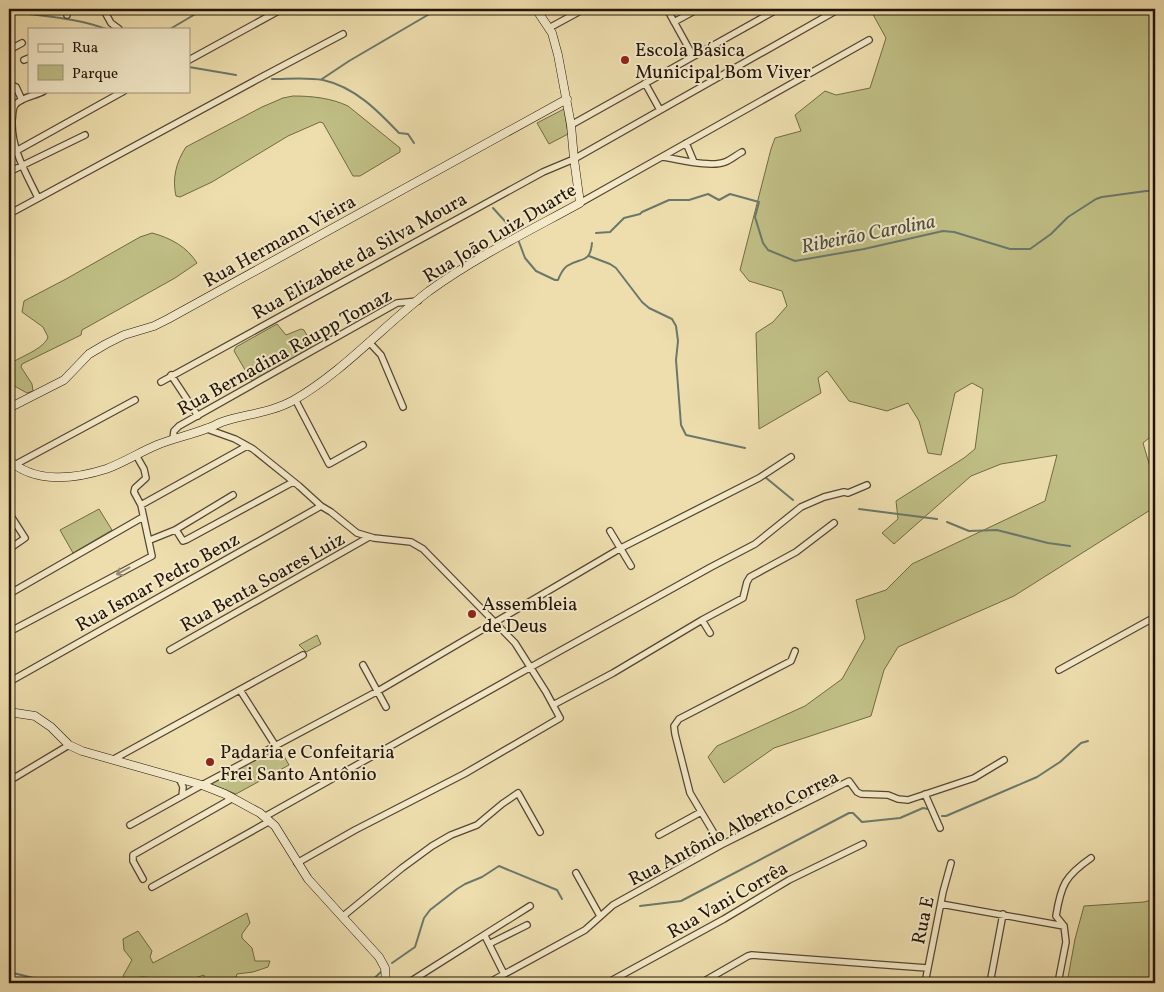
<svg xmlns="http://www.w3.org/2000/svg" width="1164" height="992" font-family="Vollkorn,serif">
<rect width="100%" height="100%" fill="#eedeae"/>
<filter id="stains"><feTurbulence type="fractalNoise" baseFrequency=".004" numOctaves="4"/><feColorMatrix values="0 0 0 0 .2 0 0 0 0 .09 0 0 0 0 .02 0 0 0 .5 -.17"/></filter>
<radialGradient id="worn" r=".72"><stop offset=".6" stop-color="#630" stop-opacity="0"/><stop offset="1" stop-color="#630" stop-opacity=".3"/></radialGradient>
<path fill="#c0bf85" stroke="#716a46" d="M870,9H1155V433L1143,443L1155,484V507L1014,596L898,647L884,670L871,716L774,748L724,783L708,757L717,746L805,706L842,679L865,638L856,600L886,590L912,564L1045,501L1057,455L1001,464L971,476L894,544L882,533L898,519L896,501L964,458L975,449L983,389L972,383L955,393L941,455L928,453L919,421L908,403L887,411L849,401L827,371L818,378L821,393L759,429L756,333L773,322L787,306L782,291L749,281L740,270L771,149L775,138L801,131L795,115L825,91L836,95L870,88L886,38Z
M293,96C312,96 331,98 348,106L400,148V152L360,176H353L323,123L320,122L288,136L212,182L180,197L176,196C172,179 176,162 186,147L262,107L283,98Z
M564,109L568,134L549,144L537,123Z
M152,233C171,238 187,247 197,263L175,278L82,330L81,335L22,364L21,367L32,384L33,391L27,393L9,383V364C20,357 44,349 48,337L43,327L22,312L24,301L66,279L140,237Z
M277,324L286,335L301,329L304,330L312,345L310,349L254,381L251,380L234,351L236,347Z
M99,509L112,530L73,553L60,530Z
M317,635L321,644L306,652L299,645Z
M279,747L289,765L236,794L211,784Z
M1155,899V983H1067L1075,939L1084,906L1144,902Z
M247,913L250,923L242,934V938L252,948L255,961H270L268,967L253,972L237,974L234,983H204V975L189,980L170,982L159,978L141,977L128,983L123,976L132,960L124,950L123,939L138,931L152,951L150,957L153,963Z"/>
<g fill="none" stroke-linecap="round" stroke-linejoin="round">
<path stroke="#6a786c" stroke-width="2" d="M9,11C42,17 74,17 106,29
M170,29L204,9
M189,67L236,75
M272,79C288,79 307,77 323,80C355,87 378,111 399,133L408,134L414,143
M322,79L349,61L438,9
M493,208L513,230
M596,233L610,232L624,218L640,214L642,212L669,200H689L708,194L719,200L730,194L759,202L755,217L763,243L768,250L795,261L864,249L943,231L954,232L1010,249H1030L1051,234L1068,217L1096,199L1102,197L1146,191H1155
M519,242L525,258L536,271L555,280H558C560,275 563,269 567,266C581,257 590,264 592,243
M589,256L610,264L616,268L642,302L649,308L672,319L676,326L678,341L676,360L681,425L686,435L745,448
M765,477L793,500
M859,509L937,519
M947,522L969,531L997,530L1048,543L1070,546
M942,816H946L1037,777L1060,762L1081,743L1088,741
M640,906L681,901L849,813H853L862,822L900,818L923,808L928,809
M392,963L415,947L424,918L430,910L457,889L465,884L482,877L499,866L557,890L562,899
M9,972L54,983
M369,983L382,971"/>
<g stroke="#554631" stroke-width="8">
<path id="street" d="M103,9L111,23L119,29
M667,9L693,56
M67,15L68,9
M674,22L698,9
M549,28L584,9
M9,50L22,43
M24,60L29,58
M189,60L282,9
M645,83L660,110
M9,84L16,87L22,100
M571,125L778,9
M686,143L694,162
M9,155L124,91
M662,157C678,159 710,168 725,162C731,160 736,155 742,152
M9,172L85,135
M38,198C26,173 11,149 12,120C13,116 12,109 15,105C21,97 36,96 44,91
M580,203L869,40
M9,214L258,79L343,34
M369,342L381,355L403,407
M171,375L198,416
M161,382L543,172L574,159L839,9
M295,399L329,464L363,445
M207,429L235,439L253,449L299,486L321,506L331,512L357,533L374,538L411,542L423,549L515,643L546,692L560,718L464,774L355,830L297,863
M173,439L174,431L179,426L397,303L418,301
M9,468L135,400
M141,505L247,446
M9,513L25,538L9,549
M176,530L183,541L186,540L293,482
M610,531L631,566
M150,540L175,530L233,495
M9,594L143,517
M702,620L710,633
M9,632L152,556L141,505L134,492L135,488L146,478L144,469L136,455
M170,650L369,537
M363,665L386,707
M1059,670L1155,617
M9,682L321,506
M240,690L275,745
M553,705L613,673L702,620L743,598L747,582L750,577L796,552L834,523
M114,759L303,655
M179,778L183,787L182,796
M9,781L69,745
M925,794L940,828
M266,816L531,667L711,567L755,544L801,507L824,497L844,492L848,493L867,485
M130,825L202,785L378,691L621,548L759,478L791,457
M659,835L701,812
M721,845L690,793L675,734L674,726L679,719L791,661L795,651
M576,873L600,916
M143,879L133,861V855L233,798
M152,887L270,821
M941,904L1064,926
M342,917L402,868L432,846L451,835L477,825L502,804L518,793L540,832
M485,936L504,974
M489,944L527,925
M408,983L530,906
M488,983L585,930L613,905L721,845L849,781L857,792L861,794L888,795L898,799L908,800L974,778L1004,760
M607,983L724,919L789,880L863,844
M701,983L748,956L752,955L927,968
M925,983L943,892L951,863
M990,983L1003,914
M1058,983L1066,942L1064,926L1056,916C1061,885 1065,876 1091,858"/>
</g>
<g stroke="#221407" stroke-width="9">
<path id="secondary" d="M9,408L64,380L89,354L106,344L124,335L154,326L168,319L567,99
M9,460C35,484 75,479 106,469C123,463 140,452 157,445C174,438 191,435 208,428C212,427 217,424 222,422C245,414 271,413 294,400C344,371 383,326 429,291C476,257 529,231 580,203L574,159L571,125L558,55L552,33L536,9
M9,712L35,716L51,727L69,745L82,751L202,785L225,794L260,813L275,826L308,879L379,957L385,968L386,983"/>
</g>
<use href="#street" stroke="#f4eaca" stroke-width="5.5"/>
<use href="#secondary" stroke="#f4eaca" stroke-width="8"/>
</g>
<defs><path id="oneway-shaft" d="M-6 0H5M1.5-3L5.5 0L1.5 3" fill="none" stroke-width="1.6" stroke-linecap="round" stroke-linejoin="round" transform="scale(1.25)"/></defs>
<use stroke="#968a72" href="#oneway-shaft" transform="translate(123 571) rotate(152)"/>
<g fill="#8f2418" stroke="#f4eaca" stroke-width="2">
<circle cx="625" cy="60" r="5"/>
<circle cx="472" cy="614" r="5"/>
<circle cx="210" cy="762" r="5"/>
</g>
<g text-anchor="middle" stroke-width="4" stroke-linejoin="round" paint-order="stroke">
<g font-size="19" fill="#221407" stroke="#f4eaca" text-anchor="start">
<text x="635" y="56">Escola Básica<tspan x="635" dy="22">Municipal Bom Viver</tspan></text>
<text x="482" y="610">Assembleia<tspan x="482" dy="22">de Deus</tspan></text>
<text x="220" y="758">Padaria e Confeitaria<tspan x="220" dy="22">Frei Santo Antônio</tspan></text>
</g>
<g font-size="19" fill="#221407" stroke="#f4eaca">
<text transform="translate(499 232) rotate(-31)" y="7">Rua João Luiz Duarte</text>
<text transform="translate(279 240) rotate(-29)" y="7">Rua Hermann Vieira</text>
<text transform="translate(359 255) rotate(-29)" y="7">Rua Elizabete da Silva Moura</text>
<text transform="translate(284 351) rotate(-29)" y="7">Rua Bernadina Raupp Tomaz</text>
<text transform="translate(157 581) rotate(-29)" y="7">Rua Ismar Pedro Benz</text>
<text transform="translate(262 581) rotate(-29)" y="7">Rua Benta Soares Luiz</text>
<text transform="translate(733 827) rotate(-27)" y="7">Rua Antônio Alberto Correa</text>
<text transform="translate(727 899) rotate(-30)" y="7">Rua Vani Corrêa</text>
<text transform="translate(922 920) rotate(-78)" y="7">Rua E</text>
</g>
<g font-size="20" font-style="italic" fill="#4c4e42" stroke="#f4eaca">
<text transform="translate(868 233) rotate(-11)" y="7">Ribeirão Carolina</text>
</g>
</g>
<rect width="1164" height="992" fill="none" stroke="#eedeae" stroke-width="30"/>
<rect x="10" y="10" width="1144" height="972" fill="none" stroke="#221407" stroke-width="2.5"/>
<rect x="15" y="15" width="1134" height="962" fill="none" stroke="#221407"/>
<rect x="28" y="28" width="162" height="65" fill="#f4eaca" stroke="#a0947c"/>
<rect x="38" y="44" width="25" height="8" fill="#f4eaca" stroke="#a0947c"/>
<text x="72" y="52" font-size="15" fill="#221407">Rua</text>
<rect x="38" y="65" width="25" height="15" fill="#c0bf85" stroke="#a0947c"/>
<text x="72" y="78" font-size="15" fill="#221407">Parque</text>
<rect width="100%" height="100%" filter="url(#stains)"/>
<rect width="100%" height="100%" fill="url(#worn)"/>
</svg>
